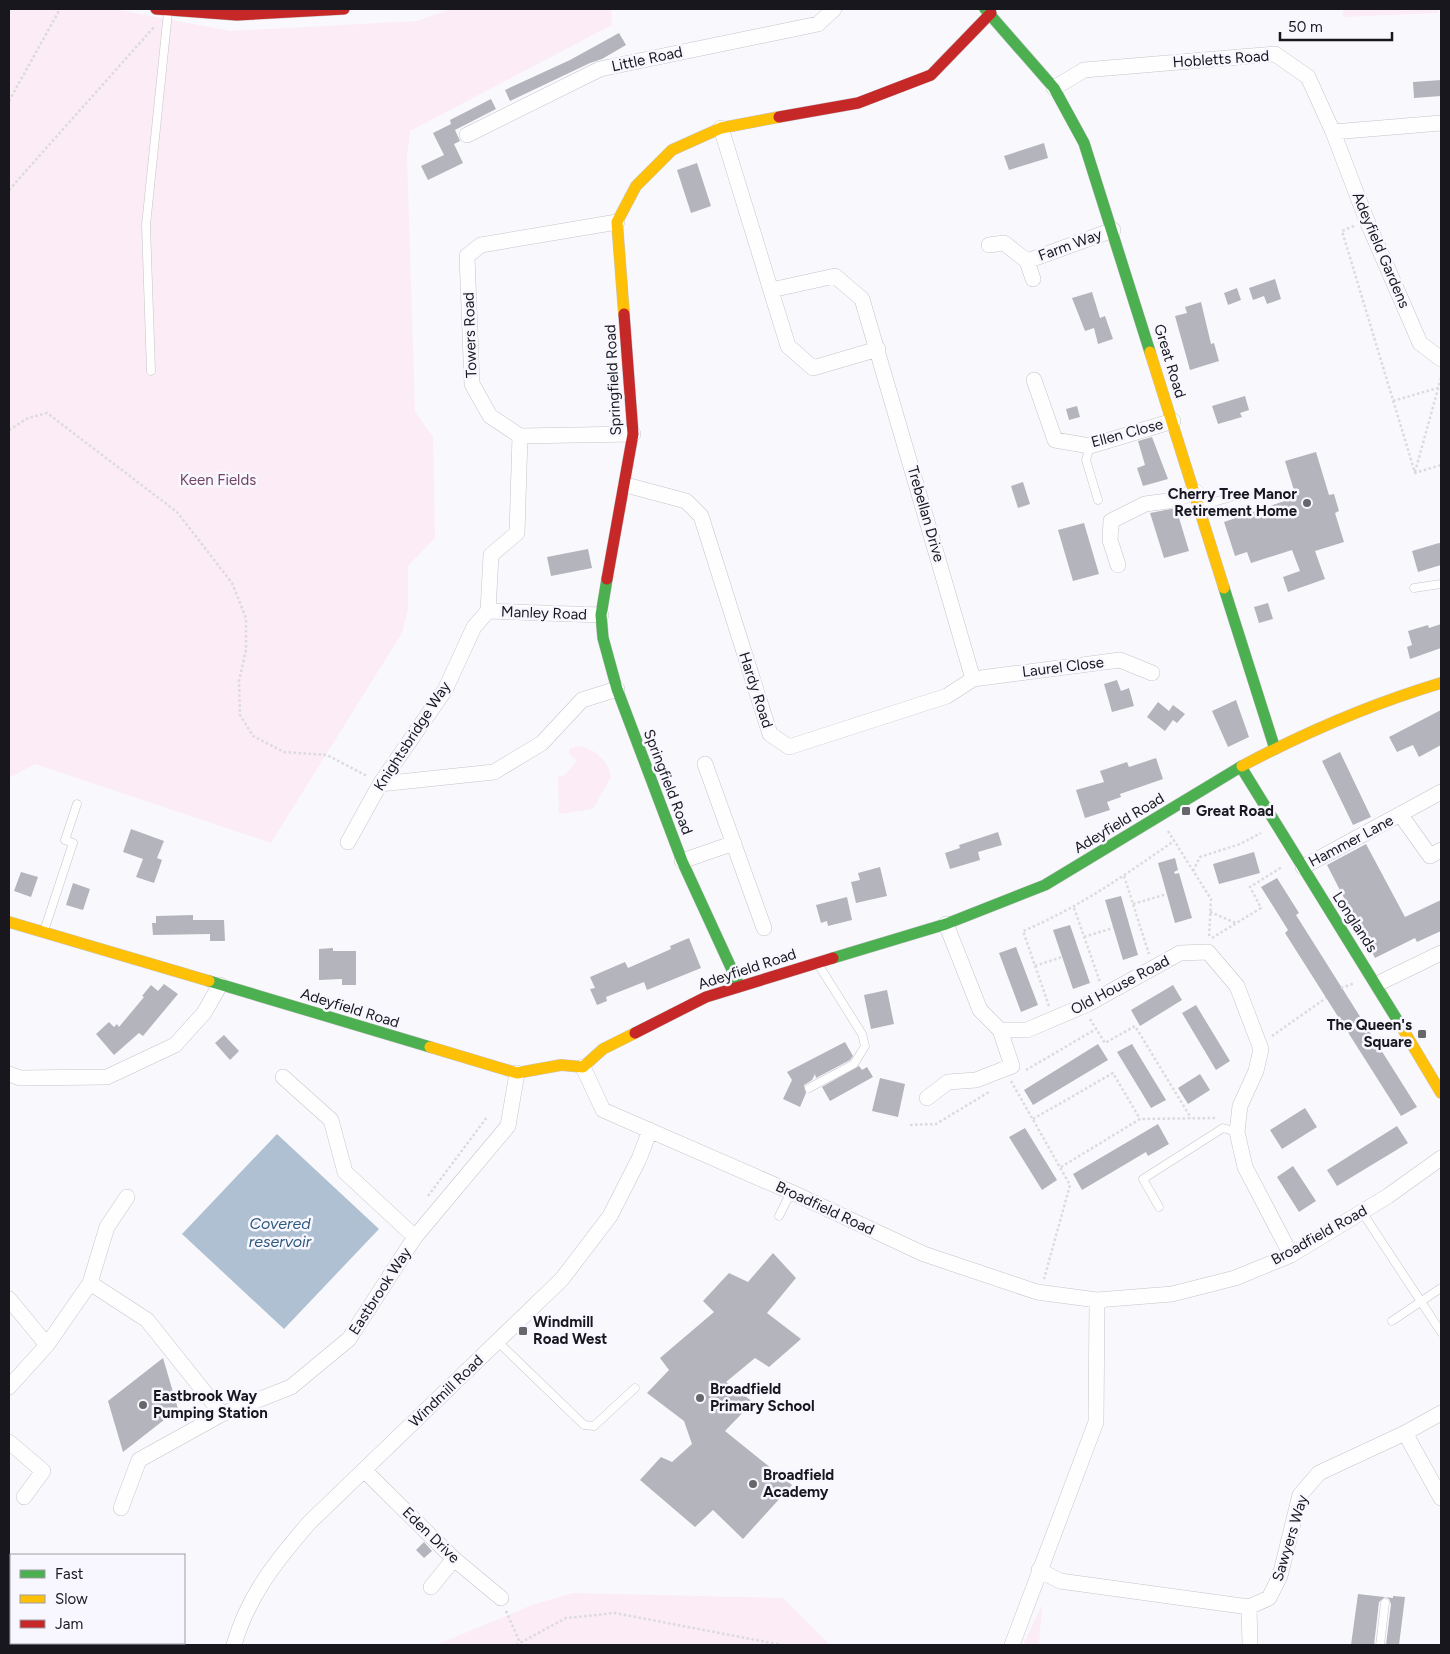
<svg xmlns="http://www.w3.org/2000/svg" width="1450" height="1654" font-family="Figtree,sans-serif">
<rect width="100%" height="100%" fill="#f9f9fd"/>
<path fill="#fbecf6" d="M9,9H114L230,31L417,21L451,9H611L612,25L410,131L407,157L415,412L433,437L435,538L408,566V609L402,633L271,843L35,764L9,778Z
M1343,9H1438V13L1343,17Z
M582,746C598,752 608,761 611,777L593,809L559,814L558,777L565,775L577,761L569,754L570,748Z
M9,1563L11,1565V1643H136L138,1645H9Z
M573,1593L783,1598L830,1645H436L532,1605Z
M1042,1605L1039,1645H1023Z"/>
<path fill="#aec0d2" d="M277,1134L379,1229L284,1329L182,1234Z"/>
<path fill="#b3b4bc" d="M619,33L626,45L602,59L590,63L510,101L505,90L570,60Z
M1441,80V96L1414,98L1413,82Z
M491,99L496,109L455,130L460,141L454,144L463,163L428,180L421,166L444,155L433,133L451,124L450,120Z
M1044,143L1048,158L1009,170L1004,156Z
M697,163L711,206L691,213L677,170Z
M1275,279L1281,299L1267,304L1264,296L1253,300L1249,288Z
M1237,288L1241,300L1228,305L1224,293Z
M1092,292L1100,318L1105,316L1113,339L1098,344L1094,328L1085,331L1072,298Z
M1201,302L1211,344L1214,343L1219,361L1190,370L1175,316L1187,313L1185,307Z
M1245,396L1249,410L1240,413L1242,417L1218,424L1212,406Z
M1077,406L1080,417L1069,420L1066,409Z
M1152,437L1168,479L1143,486L1137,468L1145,465L1138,441Z
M1316,452L1329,495L1334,494L1339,511L1335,513L1344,542L1315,551L1325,579L1288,592L1283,577L1300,571L1292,550L1251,563L1247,552L1235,556L1224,522L1296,497L1285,461Z
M1023,482L1030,504L1018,508L1011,486Z
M1176,508L1189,551L1164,558L1150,513Z
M1084,523L1099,574L1073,581L1058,530Z
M1439,543L1441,544V565L1418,572L1412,551Z
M588,549L592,568L551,576L547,557Z
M1268,603L1273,619L1259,623L1254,607Z
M1441,624V648L1410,659L1407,647L1412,645L1408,631L1428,625L1429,628Z
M1117,680L1121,691L1129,688L1134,706L1112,712L1104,684Z
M1236,700L1249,737L1228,747L1212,711Z
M1158,702L1169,711L1173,705L1185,714L1177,723L1173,720L1165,731L1147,717Z
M1441,710V745L1419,757L1413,745L1397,752L1389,737Z
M1340,752L1371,817L1353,825L1322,761Z
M1156,758L1163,779L1120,794L1121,797L1107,802L1110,810L1085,818L1076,790L1104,782L1100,771L1127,762L1129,767Z
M131,829L164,841L157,858L162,860L154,883L136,877L143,859L123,852Z
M998,832L1002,845L978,852L980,860L950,869L945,853L960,848L959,845Z
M1366,844L1405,917L1441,900V931L1417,942L1415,938L1375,958L1327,865Z
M1254,852L1260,873L1219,884L1213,864Z
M1175,858L1178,870L1174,872L1175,874L1179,873L1192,918L1175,923L1158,863Z
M880,867L887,896L856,903L851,882L860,880L858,873Z
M21,872L38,877L31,897L14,891Z
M1277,878L1299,913L1296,915L1417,1107L1401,1116L1285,933L1288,930L1261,887Z
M73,883L90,889L83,910L66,905Z
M1121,896L1138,955L1123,960L1105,900Z
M847,897L852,920L828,926L827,921L821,923L816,905Z
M193,915V920H224L225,941H210V934L153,935L152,923H156V916Z
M1070,925L1090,983L1073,989L1053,930Z
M689,938L701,968L647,990L644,982L606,997L607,1001L597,1005L590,989L595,988L590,977L625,962L628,968L671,949L670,946Z
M1016,947L1038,1005L1021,1012L999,953Z
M333,948V951H356V985H342V979L319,980V949Z
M164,984L178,994L143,1036L139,1033L114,1055L96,1034L109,1022L114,1027L117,1024L119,1027L144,997L142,996L151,985L158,991Z
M1173,985L1182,1000L1140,1026L1131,1010Z
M887,990L894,1024L871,1029L864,995Z
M1196,1005L1230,1061L1216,1070L1182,1013Z
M224,1035L239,1051L230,1060L215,1043Z
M845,1042L853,1056L850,1060L816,1078L815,1074L812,1080L804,1085L806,1093L800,1107L783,1099L792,1080L787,1072Z
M1098,1044L1108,1060L1033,1105L1024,1090Z
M1132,1044L1166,1100L1151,1108L1117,1052Z
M859,1066L862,1070L867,1067L873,1077L830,1101L822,1087Z
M1200,1074L1210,1090L1188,1104L1178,1088Z
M880,1078L905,1084L898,1117L872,1111Z
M1305,1108L1317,1127L1282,1149L1270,1130Z
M1158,1124L1169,1144L1148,1156L1146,1152L1082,1190L1073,1174Z
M1397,1126L1408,1143L1337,1186L1327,1170Z
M1025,1128L1057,1180L1042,1190L1009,1137Z
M1293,1166L1316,1201L1299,1212L1277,1177Z
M773,1253L796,1278L767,1313L801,1339L769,1367L755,1358L726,1382L753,1402L725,1431L792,1485L743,1539L713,1510L695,1527L640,1480L661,1457L672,1462L692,1444L684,1421L647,1393L669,1370L660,1358L714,1312L703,1301L729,1273L748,1282Z
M163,1358L178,1409L123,1452L108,1401Z
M424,1542L432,1551L424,1558L416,1550Z
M1358,1594L1393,1598V1596L1405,1597L1399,1645H1386L1391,1604L1389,1599L1385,1597L1379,1602L1374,1645H1351Z"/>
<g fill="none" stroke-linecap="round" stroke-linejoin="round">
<g stroke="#c5c4c9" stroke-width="9">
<path id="lane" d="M151,371L146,225L168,12
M1090,446L1086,460L1098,500
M1200,506L1238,495
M1414,588L1441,584
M44,931L73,843L65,840L77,804
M809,1088L854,1064L865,1046L862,1034L818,964
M1159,1207L1143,1179L1223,1128L1237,1132
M1362,1212L1441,1332
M779,1216L791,1192
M1392,1321L1441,1288
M497,1341L584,1425L594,1426L635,1388
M1380,1645L1385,1603"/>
</g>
<g stroke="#c5c4c9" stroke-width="16">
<path id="street" d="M1054,88L1084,70L1275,54L1308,77L1333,132L1441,123
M721,128L788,346L813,368L878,349
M1333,132L1367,221L1420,343L1441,359
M467,135L600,69L818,24L834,9
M617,222L481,245L467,256L472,384L490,416L520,436L633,434
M989,245L1004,243L1027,261L1033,279
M1027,261L1113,230
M771,290L835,276L862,299L973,679
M1034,380L1055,440L1090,446L1173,421
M626,485L686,501L701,516L770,734L789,747L947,696L973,679L1120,660L1152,673
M1118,565L1110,540L1111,521L1145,504L1168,501L1196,492
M488,611L601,615
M705,764L764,928
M380,784L494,772L542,743L582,700L617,689
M1400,814L1430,856L1441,850
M348,842L380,784L445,690L474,627L488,611L491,555L517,533L520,436
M682,861L734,843
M1303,867L1441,792
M1377,984L1441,953
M1000,1030H1027L1088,1004L1180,953L1208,952L1237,986L1261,1049L1256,1071L1240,1106L1237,1132L1245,1167L1291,1255
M583,1067L603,1110L791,1192L924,1254L1037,1292L1097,1300L1172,1294L1235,1278L1291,1255L1388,1196L1441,1158
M9,1074L20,1078L107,1077L175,1045L204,1013L220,985
M283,1077L331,1120L345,1172L415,1237
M927,1098L948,1082L976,1080L1012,1066L1000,1030L980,1010L946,924
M90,1283L147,1320L222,1414
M9,1299L47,1345
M9,1387L47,1345L90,1283L107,1227L127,1197
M1405,1433L1441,1498
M9,1442L43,1471L24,1497
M364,1470L454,1559L501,1598
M121,1508L139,1460L222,1414L291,1387L349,1339L415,1237L508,1126L517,1073
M1039,1570L1060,1581L1249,1607L1269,1598L1280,1576L1300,1495L1319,1473L1405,1433L1441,1413
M431,1587L454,1559
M1249,1607L1250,1645
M234,1645C248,1596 276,1561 309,1523L562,1279L610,1216L639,1159L650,1130
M1012,1645L1096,1422L1097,1300"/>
</g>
<g stroke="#c5c4c9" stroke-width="12">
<path id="fast" d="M985,9L1054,88L1084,143L1150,352
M607,579L601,615L603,638L617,689L682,861L739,985
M1224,588L1275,749
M1241,767L1401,1026
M833,958L946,924L1045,885L1242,766
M209,981L430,1047"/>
</g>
<g stroke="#c5c4c9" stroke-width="12">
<path id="slow" d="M624,314L617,222L636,186L672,150L721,128L779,117
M1150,352L1224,588
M1242,766C1306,732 1371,704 1441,683
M9,922L209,981
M1401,1026L1441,1093
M430,1047L517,1073L561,1065L583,1067L603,1049L635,1033"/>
</g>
<g stroke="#c5c4c9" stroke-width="12">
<path id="jam" d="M156,9L237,15L344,9
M779,117L858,103L931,75L991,13
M607,579L633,434L624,314
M635,1033L706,997L833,958"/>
</g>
<path stroke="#dbdbdc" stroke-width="2.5" stroke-dasharray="2.5 2.5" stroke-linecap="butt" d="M9,101L60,9
M9,190L154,27
M1354,226L1342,231L1415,473L1441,465
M1393,401L1441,387
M9,430L28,418L47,413L177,512L232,583L246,618V650L239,681L240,715L253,736L284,752L327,755L367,776
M1415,472L1441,378
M1168,831L1211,899L1209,938
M1193,871L1200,857L1240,844L1261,833
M1124,876L1149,954
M1133,904L1167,894
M1074,908L1100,982
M1210,912L1236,923
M1084,937L1113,928
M1212,938L1261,908L1250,887L1282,867
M1035,966L1062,957
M1341,988L1355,983
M1049,1006L1023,931C1078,908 1125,875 1174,841
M1090,1019L1105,1043L1135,1026L1191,1118
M1272,1036L1326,998
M1026,1070L1096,1029
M1011,1081L1070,1185L1044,1279
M1033,1119L1113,1073L1140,1119
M910,1125L936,1124L989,1092
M1061,1167L1140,1119L1216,1118
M428,1196L487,1117
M506,1611L520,1643
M516,1645L566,1618L615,1613L782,1645"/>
<use href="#lane" stroke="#fefeff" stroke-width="8"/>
<use href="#street" stroke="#fefeff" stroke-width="15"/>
<use href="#fast" stroke="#4caf50" stroke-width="11"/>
<use href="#slow" stroke="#ffc107" stroke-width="11"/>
<use href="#jam" stroke="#c62828" stroke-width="11"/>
</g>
<g fill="#67666b" stroke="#f8f7ff" stroke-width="2">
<circle cx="1307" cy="503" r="5"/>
<rect x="1181" y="806" width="10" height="10" rx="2.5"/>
<rect x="1417" y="1029" width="10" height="10" rx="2.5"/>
<rect x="518" y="1326" width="10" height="10" rx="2.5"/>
<circle cx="700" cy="1398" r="5"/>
<circle cx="143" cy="1405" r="5"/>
<circle cx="753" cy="1484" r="5"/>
</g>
<g text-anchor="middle" stroke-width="5" stroke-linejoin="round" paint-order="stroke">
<g font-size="15" fill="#18171d" stroke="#f8f7ff">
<text transform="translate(647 59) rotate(-12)" y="5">Little Road</text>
<text transform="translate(1221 59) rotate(-4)" y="5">Hobletts Road</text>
<text transform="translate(1070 245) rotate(-20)" y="5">Farm Way</text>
<text transform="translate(1381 250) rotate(67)" y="5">Adeyfield Gardens</text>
<text transform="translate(470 335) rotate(-92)" y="5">Towers Road</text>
<text transform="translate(1170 361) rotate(73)" y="5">Great Road</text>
<text transform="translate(613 380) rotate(-93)" y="5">Springfield Road</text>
<text transform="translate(1127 433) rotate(-15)" y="5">Ellen Close</text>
<text transform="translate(926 514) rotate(74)" y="5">Trebellan Drive</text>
<text transform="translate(544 613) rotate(2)" y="5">Manley Road</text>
<text transform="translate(1063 667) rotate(-7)" y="5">Laurel Close</text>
<text transform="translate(756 690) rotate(72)" y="5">Hardy Road</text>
<text transform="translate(412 736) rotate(-57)" y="5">Knightsbridge Way</text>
<text transform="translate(668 782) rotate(69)" y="5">Springfield Road</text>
<text transform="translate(1119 823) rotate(-31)" y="5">Adeyfield Road</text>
<text transform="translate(1351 841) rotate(-28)" y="5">Hammer Lane</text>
<text transform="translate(1355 922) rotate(57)" y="5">Longlands</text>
<text transform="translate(747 969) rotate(-18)" y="5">Adeyfield Road</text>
<text transform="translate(1120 985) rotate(-28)" y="5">Old House Road</text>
<text transform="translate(350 1008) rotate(17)" y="5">Adeyfield Road</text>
<text transform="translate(825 1208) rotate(25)" y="5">Broadfield Road</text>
<text transform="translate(1319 1235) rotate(-29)" y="5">Broadfield Road</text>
<text transform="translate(380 1291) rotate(-57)" y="5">Eastbrook Way</text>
<text transform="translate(446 1391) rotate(-44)" y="5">Windmill Road</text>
<text transform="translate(431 1535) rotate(44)" y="5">Eden Drive</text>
<text transform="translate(1290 1538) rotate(-73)" y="5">Sawyers Way</text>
</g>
<g font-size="15" fill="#724360" stroke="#f8f7ff">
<text x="218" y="485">Keen Fields</text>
</g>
<g font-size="15" font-weight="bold" fill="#18171d" stroke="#f8f7ff" text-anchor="start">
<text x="1297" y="499" text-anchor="end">Cherry Tree Manor<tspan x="1297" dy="17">Retirement Home</tspan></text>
<text x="1196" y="816">Great Road</text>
<text x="1412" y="1030" text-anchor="end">The Queen's<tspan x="1412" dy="17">Square</tspan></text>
<text x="533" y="1327">Windmill<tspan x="533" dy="17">Road West</tspan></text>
<text x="710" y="1394">Broadfield<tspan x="710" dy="17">Primary School</tspan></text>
<text x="153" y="1401">Eastbrook Way<tspan x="153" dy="17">Pumping Station</tspan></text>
<text x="763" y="1480">Broadfield<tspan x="763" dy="17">Academy</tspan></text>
</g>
<g font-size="16" font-style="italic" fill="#2e597c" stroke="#f8f7ff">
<text x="280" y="1229">Covered<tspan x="280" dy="18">reservoir</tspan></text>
</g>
</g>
<rect width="1450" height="1654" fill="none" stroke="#18171d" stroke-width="20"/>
<rect x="10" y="1554" width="175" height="90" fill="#f8f7ff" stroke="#9e9da5"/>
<rect x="20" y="1570" width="25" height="8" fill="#4caf50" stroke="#9e9da5"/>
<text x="55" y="1579" font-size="15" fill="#18171d">Fast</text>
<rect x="20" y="1595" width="25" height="8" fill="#ffc107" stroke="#9e9da5"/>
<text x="55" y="1604" font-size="15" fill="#18171d">Slow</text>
<rect x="20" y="1620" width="25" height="8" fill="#c62828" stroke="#9e9da5"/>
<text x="55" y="1629" font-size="15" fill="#18171d">Jam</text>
<path d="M1280 32v8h112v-8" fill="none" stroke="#18171d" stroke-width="2.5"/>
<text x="1288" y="32" font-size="15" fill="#18171d" stroke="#f8f7ff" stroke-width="4" paint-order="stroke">50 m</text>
</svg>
